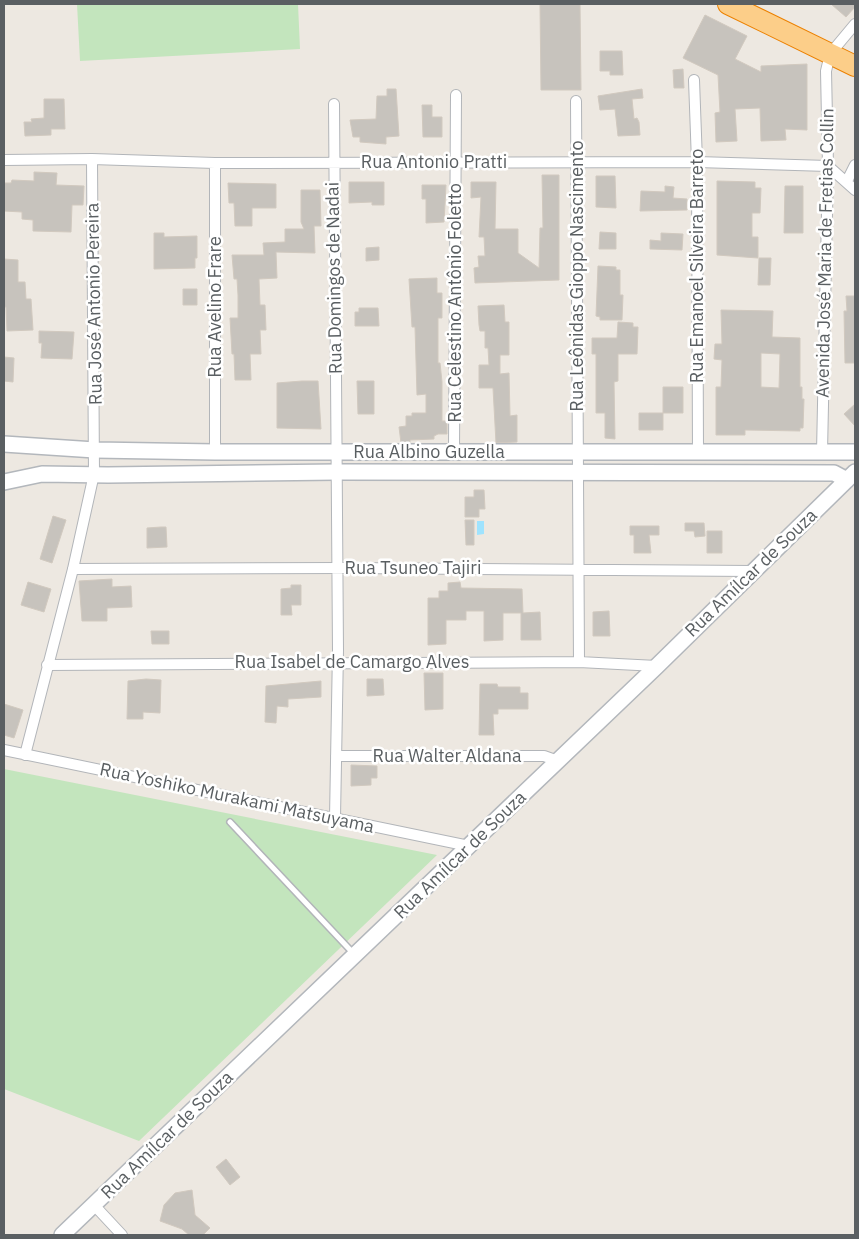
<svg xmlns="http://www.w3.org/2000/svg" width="859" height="1239" font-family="'IBM Plex Sans',sans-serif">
<rect width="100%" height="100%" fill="#ede8e1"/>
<path fill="#c3e5bd" d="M77,4H298L300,49L80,61Z
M4,769L437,855L139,1141L4,1089Z"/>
<path fill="#9fe3fe" d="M477,521H484V534L477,535Z"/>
<path fill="#c7c3bd" stroke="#d1c9bf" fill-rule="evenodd" d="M540,4H580L581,90H541Z
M831,4H855V7L846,17Z
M705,15L747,36L735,59L761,72V66L807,64V130L785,129L786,140L761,141L760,108L735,109L737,141L716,142L715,113L720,112L718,75L683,58Z
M600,51H622L623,75H610V71H600Z
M683,69L684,88H674L673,70Z
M387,89H396L399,136L386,137V144L360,142V137H353L350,120L376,119L377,96H387Z
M642,89L643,98L632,99L634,119L637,118L639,122L640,135L618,136L615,109L600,110L598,96Z
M44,99H64L65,129H51V135L25,136L24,122H32L31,119L44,118Z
M422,105H432V117H442V137H423Z
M34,172L57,173L56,185L84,186L83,205H72L71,232L33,231V220L22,219V212L4,211V183H11L12,180L34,181Z
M542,175H559V280L475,283L474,268L479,267L478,256H485L484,237H479L481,197L471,198V182H496L495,229H518V253L539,268L540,228H543Z
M596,176H615L616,208L596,207Z
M717,181L755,182V188H761L760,213H752V237H758V258L717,255Z
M349,182H384V205H372V202L349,203Z
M228,183L276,184V208H252V226H235L234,203H229Z
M422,185H446L444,222L426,223V199H422Z
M665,186L674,187L673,198L687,199V210L640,211L641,191L665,192Z
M785,186H803V233H784Z
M301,190H320L321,226H314L315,253L276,252L277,278L259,279L260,305H265L266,330H260L261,354H250L251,380H235L234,354H232L230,318H238V295L237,279H234L232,255H264L263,243L285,242V229H304L301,222Z
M600,232L616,233V249H599Z
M154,233H164V237L197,236V258H195V268L154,269Z
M661,233L683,234L682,250L650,249V240L661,241Z
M379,247V260L366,261V248Z
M759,258H771L770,285H758Z
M4,259L18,260V282H25L26,299H31L33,330L7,331L6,307H4Z
M598,266L616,267V270H620V295H623L622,320H600V317L596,316Z
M437,278V293H442V318H438V363H440L442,382V421H447V434H438L434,436V439L410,440V443H401L399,427L406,426V416H412V413H426V394L417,395L415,327H412L409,279Z
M183,289H197V305H183Z
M846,296H855V363H845L844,311H847Z
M504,305L505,322H509V355H500V374L509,373L510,416L517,415V442L496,443L493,388H479V365H489L488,348H485V331H480L479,325L478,306Z
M359,308H378L379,326H355V312H359Z
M721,310L773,311L772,337L800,338V387H802V399H804L803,428H800V431L745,430V435H716V387H721L722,360L714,359L715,344H722ZM761,353L780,354L779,388L761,387Z
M618,322L633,323V327H638L637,354H618V381L614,382L615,439L605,438V413H596V354H592V338H617Z
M39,331L74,332L72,359L41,358L42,343H39Z
M4,357L14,358L13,382L4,381Z
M302,381H318L321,429L277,428V383Z
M357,381H374V414H358Z
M663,387H683V413H663Z
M855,404V426L844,414Z
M639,413H663V430H639Z
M474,490H484L485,509H479V517H465V497H474Z
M53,516L66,520L52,563L40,559Z
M465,520H474V545H466Z
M685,523H704L705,536L695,537L694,531H685Z
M630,526H659V535H649L651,553H634V535H630Z
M161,527H166L167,547L147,548V528Z
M707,531H722V553H707Z
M112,579V587L131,586L132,607L107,608V621H82L79,581Z
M28,582L51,589L44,612L21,605Z
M460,582L461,588L522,589L523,613L540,612L541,640H521V613H503V640L484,641V611H466V620H446V644L428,645V598H439V591H448V583Z
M291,585H301V605H291L292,615H281V589L291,588Z
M609,611L610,636H593V612Z
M151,631H169V644H152Z
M424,673H443V709L425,710Z
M146,679L161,680L160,713L143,712V719H127L128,681Z
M367,679H383L384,695L367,696Z
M321,681V697L288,699V707L277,706L276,723L265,722L266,686Z
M480,684H497L498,687H520V693H528V709H498V714H493L494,735H479Z
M4,704L23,710L14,738L4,735Z
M351,765L377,766V778H371V785L351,786Z
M226,1159L240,1177L230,1185L216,1167Z
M192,1190L195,1215L210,1228L203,1235H189L182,1229L160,1221L164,1205L175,1193Z"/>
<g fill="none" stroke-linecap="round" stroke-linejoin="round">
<g stroke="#b2b5b9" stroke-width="8">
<path id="lane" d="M230,822L354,954"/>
</g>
<g stroke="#b2b5b9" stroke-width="12">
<path id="street" d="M694,80L697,162L698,452
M576,101L579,662
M334,104L338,650L335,818
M4,160L92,159L215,163L697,162L828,166L855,190
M215,163V452
M847,181L855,165
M454,452L456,95
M822,452L828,166L826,71L830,54L855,24
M73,569L345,568L753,571
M47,665L579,662L657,666
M4,750L469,846
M25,755L73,569L94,474L92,159
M336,756H544L558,761
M94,1205L122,1235"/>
</g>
<g stroke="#b3b7bc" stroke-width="18">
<path id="secondary" d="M4,444L95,450L215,452H855
M4,482L42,474L108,475L337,472L834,473L847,480
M62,1235L657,666L855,472"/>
</g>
<g stroke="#ec8101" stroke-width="22">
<path id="highway" d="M728,4L855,66"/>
</g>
<use href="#lane" stroke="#fff" stroke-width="5"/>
<use href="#street" stroke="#fff" stroke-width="10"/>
<use href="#secondary" stroke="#fff" stroke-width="15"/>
<use href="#highway" stroke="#fcce89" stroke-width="20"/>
</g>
<g text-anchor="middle" stroke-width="5" stroke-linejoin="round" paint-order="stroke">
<g font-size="18" fill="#5a5f62" stroke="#fff">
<text x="434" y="168">Rua Antonio Pratti</text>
<text transform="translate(825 253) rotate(-89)" y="6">Avenida José Maria de Fretias Collin</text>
<text transform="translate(697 266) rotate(-90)" y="6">Rua Emanoel Silveira Barreto</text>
<text transform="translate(577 276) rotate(-90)" y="6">Rua Leônidas Gioppo Nascimento</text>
<text transform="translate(334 278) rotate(-91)" y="6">Rua Domingos de Nadai</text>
<text transform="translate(455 303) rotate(-90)" y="6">Rua Celestino Antônio Foletto</text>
<text transform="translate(94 304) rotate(-91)" y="6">Rua José Antonio Pereira</text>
<text transform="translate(215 307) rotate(-90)" y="6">Rua Avelino Frare</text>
<text x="429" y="458">Rua Albino Guzella</text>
<text x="413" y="574">Rua Tsuneo Tajiri</text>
<text transform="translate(751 573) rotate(-44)" y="6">Rua Amílcar de Souza</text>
<text x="352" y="668">Rua Isabel de Camargo Alves</text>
<text x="447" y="762">Rua Walter Aldana</text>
<text transform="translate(237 798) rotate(12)" y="6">Rua Yoshiko Murakami Matsuyama</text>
<text transform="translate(460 855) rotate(-44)" y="6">Rua Amílcar de Souza</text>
<text transform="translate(167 1135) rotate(-44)" y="6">Rua Amílcar de Souza</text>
</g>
</g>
<rect width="859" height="1239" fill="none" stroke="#5a5f62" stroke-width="10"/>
</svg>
